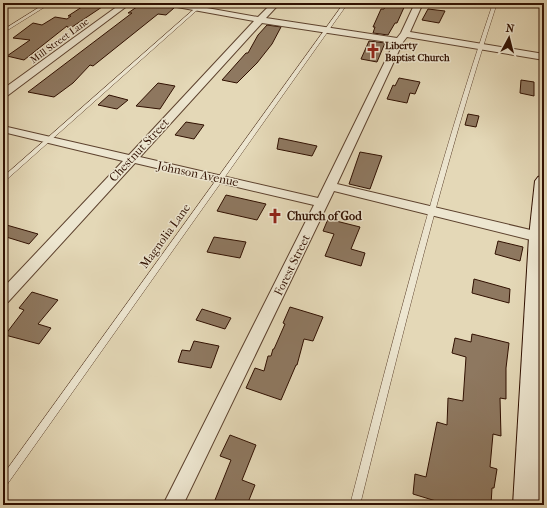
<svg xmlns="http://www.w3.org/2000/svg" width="547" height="508" font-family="'IM FELL French Canon',serif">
<rect width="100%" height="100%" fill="#e4d8b7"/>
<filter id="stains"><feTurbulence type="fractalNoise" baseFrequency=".005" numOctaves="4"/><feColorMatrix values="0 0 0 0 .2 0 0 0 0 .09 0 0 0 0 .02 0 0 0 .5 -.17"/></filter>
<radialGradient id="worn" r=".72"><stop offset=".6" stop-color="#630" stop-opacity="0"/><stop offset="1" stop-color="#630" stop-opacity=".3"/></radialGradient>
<path fill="#8e7860" stroke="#301001" d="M88,3H108L69,29L67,26L24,60L7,56L30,40L13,38L33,23L42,25L55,17L67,19L71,16H68Z
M150,3H161L165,6L174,8L166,15L158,14L93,66L90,65L73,83L54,97L28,92L132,13H128L141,4L150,5Z
M387,3H406L397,23H395L388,35L373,33L375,27H373L381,9H384Z
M428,9L445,11L439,23L422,20Z
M267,25L281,27L272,44L257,63L237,83L222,80L246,53H248L258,35Z
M369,41L385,43L377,62L361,59Z
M399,78L420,82L415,94L410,93L407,103L387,99L393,85L395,86Z
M521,80L534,82V96L520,93Z
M158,83L175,86L160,109L136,106Z
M109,95L128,100L117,109L98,105Z
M468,114L479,116L476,127L465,125Z
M186,122L204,125L194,139L175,135Z
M279,138L317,146L312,156L277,149Z
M360,152L382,156L370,189L349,184Z
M226,195L266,204L257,220L217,211Z
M328,219L360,227L351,249L365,253L361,266L325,256L334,234L323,231Z
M3,224L38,234L29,244L3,236Z
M214,237L246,242L240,258L207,252Z
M498,241L523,247L520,261L495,254Z
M474,279L510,289L509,303L472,293Z
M32,292L58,300L38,324L51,328L39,344L5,335L24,310L19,308Z
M290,307L323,317L313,341L304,339L297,365H296L281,400L246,388L255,368L264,371L268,356H271L273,349H274L285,324L283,323Z
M202,309L231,318L225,329L196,320Z
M472,334L509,343L506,368V399L500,398L501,436L493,434L490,467L497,469L494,488H492L491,505H449L413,494L415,474L426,477L437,422L447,425L448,398L463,401L466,357L452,353L455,338L471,342Z
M194,341L219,346L211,368L178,362L182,350L190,351Z
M230,435L256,445L242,480L255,485L247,505H213L231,460L220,456Z"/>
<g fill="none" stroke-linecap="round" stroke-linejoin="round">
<g stroke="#5d422e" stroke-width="1">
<path id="lane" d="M46,3H51L3,33V30Z
M201,3H205L5,181L3,182V177Z
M344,3H348L6,486L3,488V475Z
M493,3H497C443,168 402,336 360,505H350C394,336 437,168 493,3Z"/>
</g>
<g stroke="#5d422e" stroke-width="2">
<path id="street" d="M122,3H131L7,96L3,97V89Z
M162,3H179L258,17L272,3H280L266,18L397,38L401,33L415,3H423L410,32L544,54V60L407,37L403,42L337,184L539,232L544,234V240L539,242L334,191L183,505H163L314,205L135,163L8,302L3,304V288L123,161L3,132V126L129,155L254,21L166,5ZM262,23L394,43L318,198L140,157Z"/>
</g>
<g stroke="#301001" stroke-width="2">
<path id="secondary" d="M544,175V408L541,505H513L529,237L535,181L538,177Z"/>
</g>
<use href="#lane" fill="#ede6d0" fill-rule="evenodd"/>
<use href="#street" fill="#ede6d0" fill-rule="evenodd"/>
<use href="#secondary" fill="#ede6d0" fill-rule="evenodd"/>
</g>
<defs>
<g id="church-bare" transform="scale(1.2)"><path d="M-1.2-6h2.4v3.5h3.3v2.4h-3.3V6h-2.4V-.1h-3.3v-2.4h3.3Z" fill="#8f2418" stroke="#ede6d0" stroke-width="2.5" paint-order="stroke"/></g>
</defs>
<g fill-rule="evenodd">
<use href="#church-bare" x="373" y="51"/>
<use href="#church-bare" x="275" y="216"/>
</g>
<g text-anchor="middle" stroke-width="3" stroke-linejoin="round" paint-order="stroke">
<g font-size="10" fill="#301001" stroke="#ede6d0">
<text transform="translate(59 40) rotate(-36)" y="4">Mill Street Lane</text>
</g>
<g font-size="10" font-weight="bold" fill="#301001" stroke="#ede6d0" text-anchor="start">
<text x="385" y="49">Liberty<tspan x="385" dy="12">Baptist Church</tspan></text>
</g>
<g font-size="12" fill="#301001" stroke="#ede6d0">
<text transform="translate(139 150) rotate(-47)" y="4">Chestnut Street</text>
<text transform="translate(198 174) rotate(12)" y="4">Johnson Avenue</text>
<text transform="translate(165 236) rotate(-54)" y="4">Magnolia Lane</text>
<text transform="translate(292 265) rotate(-64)" y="4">Forest Street</text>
</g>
<g font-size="12" font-weight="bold" fill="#301001" stroke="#ede6d0" text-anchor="start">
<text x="287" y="220">Church of God</text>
</g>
</g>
<rect width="547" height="508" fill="none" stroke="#e4d8b7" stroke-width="16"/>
<rect x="4" y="4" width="539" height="500" fill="none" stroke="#301001" stroke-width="2"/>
<rect x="8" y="8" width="531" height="492" fill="none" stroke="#301001"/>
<g transform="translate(509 38) rotate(7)" stroke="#ede6d0" stroke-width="3" paint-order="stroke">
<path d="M0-3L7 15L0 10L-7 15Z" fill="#301001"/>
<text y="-6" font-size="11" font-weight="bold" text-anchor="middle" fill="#301001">N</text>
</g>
<rect width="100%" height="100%" filter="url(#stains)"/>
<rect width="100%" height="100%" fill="url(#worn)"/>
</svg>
